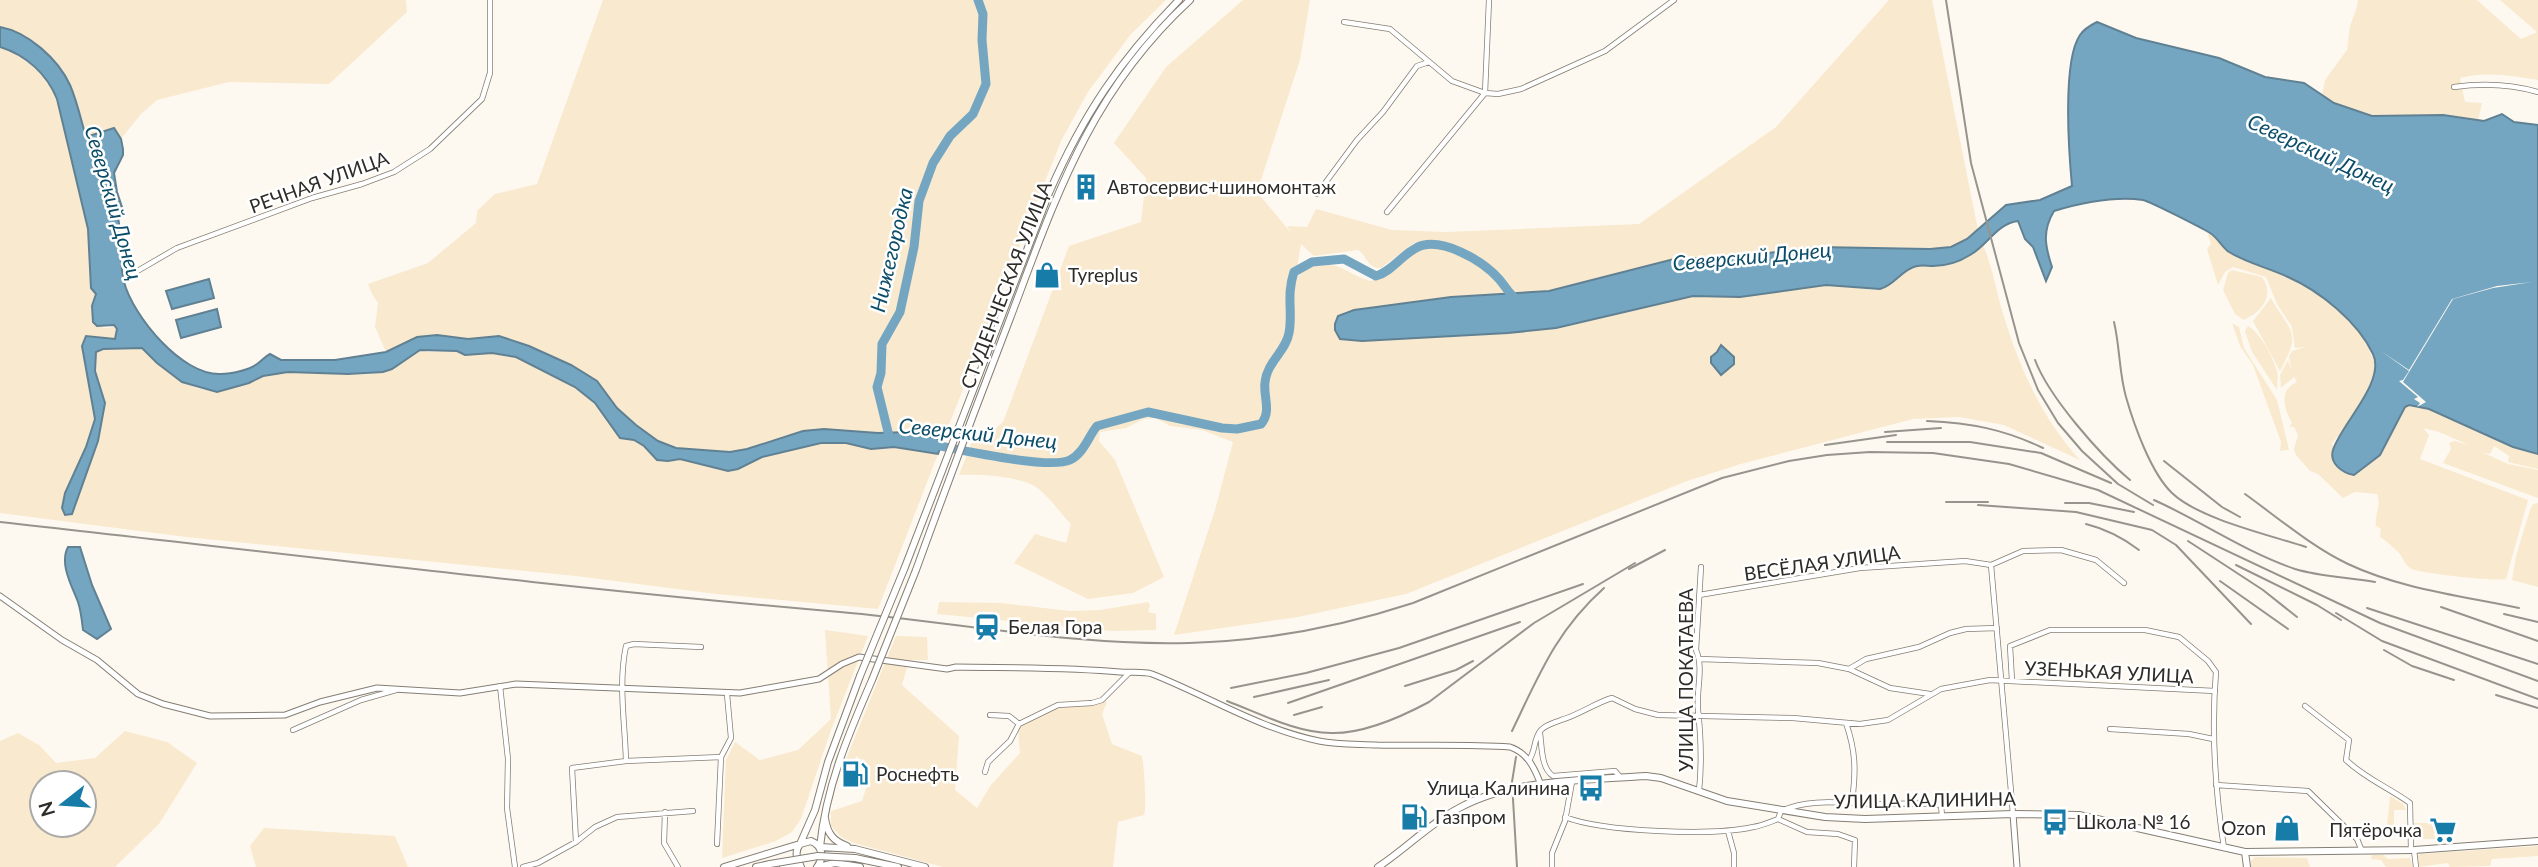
<svg xmlns="http://www.w3.org/2000/svg" width="2538" height="867" font-family="Lato,sans-serif">
<rect width="100%" height="100%" fill="#fef9f0"/>
<path fill="#f9e9ce" fill-rule="evenodd" d="M0,0H406L407,12L329,84L229,82L157,100L141,114L121,139L114,128H110L88,138C81,126 79,110 74,96C64,66 32,33 0,27Z
M603,0H1166L1131,34L1088,92L1061,141L943,440L909,432L878,433L824,429L803,431L747,449L730,452L676,448L658,441L636,425L617,408L597,381L499,336L468,339L437,335L403,343L386,352L375,327L378,303L372,294L368,284L428,263L476,223L477,211L495,194L537,184Z
M1243,0H1310L1300,60L1257,192L1292,234L1287,226L1307,227L1316,209L1392,230L1447,232L1639,224L1776,127L1889,0H1932L1978,230L1960,244L1942,248L1817,247L1727,258H1678L1549,291L1451,297L1354,310L1344,312L1340,339L1362,341L1507,333L1556,328L1693,296L1740,297L1826,285H1848L1872,290L1893,283L1908,270L1917,266H1938L1959,261L1976,252L1983,245C1994,271 1997,297 2006,323C2021,372 2045,422 2080,460L2004,425L1959,417L1913,419L1741,464L1687,481L1406,594L1298,617L1174,635L1215,510L1233,442L1202,430L1170,426L1156,418L1144,419L1126,428L1100,432L1099,441L1115,460L1164,577L1133,593L1088,599L1014,563L1035,534L1066,543L1071,524C1060,513 1049,496 1036,487C1019,476 979,474 959,475L975,434L990,433L1003,422L1069,246L1141,222L1146,178L1114,143L1166,67ZM1438,241L1416,251L1384,277L1370,281C1338,270 1337,256 1301,271L1294,285L1301,244L1314,256L1358,250C1367,256 1368,269 1381,268L1414,243Z
M2358,0H2477L2521,39L2537,32L2500,0H2538V80C2513,76 2485,71 2460,78L2465,102L2482,103L2478,121L2443,115L2372,116L2348,109L2322,95L2325,80L2347,50L2350,26L2357,7Z
M0,47C26,57 46,73 57,99L88,229L91,288L96,294L94,299L103,328L116,327L115,339L92,336L87,377L95,419L86,447L65,493L69,516L75,508L101,425L94,360L96,352L103,349L142,348C159,366 183,389 209,390C230,391 246,380 266,375C304,367 345,380 383,372C397,369 408,356 420,350L427,352L457,351L465,355L492,353L516,357L575,387L595,403L620,438L634,440L644,447L657,460L668,461L680,459L728,471L738,469L762,457L821,443H846L871,449L894,447L938,454L878,609L716,594L576,576L186,537L0,513Z
M2210,233L2226,246L2292,277L2305,287L2323,292L2373,348L2369,350L2377,367V375L2341,437H2337L2332,444L2335,450L2394,423L2405,407L2411,405L2429,409L2513,447L2538,454V469L2508,462L2509,456L2494,446L2490,454L2482,452L2508,464L2538,470V498L2443,463L2451,449L2449,443L2455,441L2469,445L2439,432L2423,428L2429,435L2420,459L2528,500L2506,579C2499,582 2415,573 2410,568C2404,564 2402,555 2397,551C2392,546 2385,540 2380,537L2381,529L2376,526C2374,513 2382,507 2377,494L2355,492L2343,498L2318,474L2310,471L2296,455L2294,449L2298,435L2294,427H2289L2292,423C2284,409 2278,390 2297,382L2294,377L2281,388L2280,375L2288,360L2291,369L2289,356L2292,351L2306,347L2295,348L2292,327L2277,304L2266,277L2233,267L2225,272L2218,285L2207,249L2211,244L2208,235Z
M2232,270L2262,277C2275,295 2262,312 2244,320L2235,314L2223,290L2228,273Z
M2271,298C2291,334 2302,330 2280,371L2253,321Z
M2232,323L2239,327L2244,348L2277,400L2289,450L2280,451L2281,442L2253,365L2240,346Z
M2248,326C2260,333 2272,355 2276,368C2279,375 2277,383 2277,390L2252,352L2245,331Z
M2538,503V587L2512,580L2516,556L2530,510L2533,504Z
M939,602L1001,603L1070,611L1100,610L1148,602L1150,606L1148,612L1156,614V630L1112,631L937,614Z
M825,630L868,636L831,730L801,819L792,832L776,841L722,858L726,760L735,742L760,760L798,750L831,719Z
M896,636L927,637L928,660H909L902,685L959,736L955,790L977,808L991,785L1020,753L1018,730L1020,724L1058,705L1103,701L1107,702L1102,714L1112,744L1142,756C1144,766 1147,808 1144,815L1118,822L1113,867H943L854,843L841,837L831,826V811L862,801L870,776L857,756L852,764L846,759Z
M125,731L167,742L197,763L159,824L115,867H0V741L18,733L39,745L56,763L95,758ZM42,783H84V825H42Z
M2390,796L2403,804L2406,810H2394V826H2387Z
M2414,823H2439L2438,834L2436,832L2433,834L2437,839H2414Z
M264,828L395,836L408,867H256L250,846Z
M2538,846V856L2492,859L2490,866L2450,867L2448,863L2418,867L2417,856L2420,854Z
M2372,855H2383L2388,859L2410,858L2413,867H2386L2381,860L2371,859Z
M2255,857L2307,858L2310,867H2251V861Z"/>
<path fill="#75a6c1" stroke="#608193" stroke-width="2" d="M2097,22L2136,38L2219,58L2265,77L2304,83L2334,103L2372,116L2443,115L2484,121L2502,114L2514,122L2538,125V454L2513,447L2429,409L2409,405L2405,407L2380,455L2354,475C2342,473 2329,463 2333,450C2341,424 2386,382 2373,354C2358,322 2320,291 2288,277C2269,268 2247,263 2229,252C2222,247 2218,238 2210,233C2202,228 2151,202 2143,200C2114,196 2081,203 2054,211C2042,231 2045,246 2052,267L2046,281L2033,247L2025,239L2018,221C1996,224 1988,245 1970,255C1959,262 1946,266 1933,266C1928,266 1922,265 1917,266C1902,269 1895,285 1880,289L1826,285L1740,297L1693,296L1556,328L1508,333L1362,341L1340,339L1335,330V324L1338,316L1354,310L1451,297L1549,291L1678,258H1727L1817,247L1930,249L1951,247L1967,239L2006,205L2040,200L2072,186C2069,154 2062,61 2080,35C2084,29 2091,25 2097,22Z
M0,27C28,32 58,59 70,85C77,101 81,120 86,137L114,128L121,139L123,149V155L114,173L117,192L124,213L118,217C122,239 119,261 124,282C133,316 182,376 221,374C231,374 249,370 257,364C262,361 264,357 270,354L281,360H335L386,352L417,337L437,335L468,339L499,336L529,346L571,365L597,381L617,408L636,425L658,441L676,448L730,452L747,449L803,431L824,429L878,433L909,432L943,440L938,454L894,447L871,449L846,443H821L762,457L738,469L728,471L680,459L668,461L657,460L644,446L634,440L620,438L595,403L575,387L516,357L492,353L465,355L457,351L420,350L392,369L383,372L348,374L288,372L263,376L249,383L217,392L182,382L157,363L142,348L103,349L96,352L95,371L105,403L98,441L72,514L65,515L62,508L65,493L86,447L95,419L82,346L86,336L115,339L117,329L114,325L97,326L93,322L92,306L96,294L91,288L88,229L57,99C47,74 26,55 0,47Z
M209,279L214,298L172,309L166,291Z
M217,309L221,327L181,338L176,320Z
M1721,345L1734,357V364L1721,375L1711,363V357L1717,352Z
M68,547H80L92,585L111,629L97,639L83,630C82,621 81,611 78,602C72,586 59,564 68,547Z"/>
<path fill="#fef9f0" d="M2532,282L2493,288L2453,299L2403,382L2426,402L2417,407L2420,403L2414,399L2418,397L2399,381L2403,380L2409,371L2381,351L2409,370L2452,299L2497,286Z"/>
<g fill="none" stroke-linecap="round" stroke-linejoin="round">
<path stroke="#75a6c1" stroke-width="9" d="M890,440L877,387L881,373L882,344L900,312L914,247L919,201L933,163L950,136L973,114L986,84L982,40L983,14L978,0
M930,444C957,449 1049,470 1070,460C1084,453 1088,437 1097,426L1148,412L1222,428L1237,429L1261,424C1272,411 1263,397 1265,382C1267,362 1286,351 1289,333C1293,311 1286,296 1294,272L1312,262L1344,259L1376,276C1391,272 1402,255 1416,248C1440,235 1483,261 1499,279C1505,286 1509,294 1517,300"/>
<g stroke="#847e74" stroke-width="6">
<path id="minor" d="M1344,22L1390,29L1452,81L1485,93L1489,0
M2454,87C2482,83 2510,84 2538,92
M1317,194L1357,140L1383,112L1417,66L1429,62
M1387,212L1485,93L1498,94L1521,89L1605,51L1674,0
M134,273L177,248L312,198L362,184L394,172L430,149L482,99L490,73V0
M1991,565L2013,814
M1991,565L2023,551L2061,550L2096,560L2124,583
M1699,595L1860,568L1965,561L1991,565
M1700,659L1818,663L1849,669L1866,659L1919,647L1950,633L1966,629L1997,628
M1849,669L1890,688L1930,694
M2012,681L2010,646L2050,630H2145L2179,637L2208,661L2216,672C2211,731 2215,789 2224,848
M500,686L508,759L507,808L515,867
M2305,706L2349,740L2346,760C2366,779 2388,787 2410,803L2411,850
M1846,723C1856,752 1856,771 1852,802
M1019,724L1058,705L1092,703L1102,700L1129,673
M2110,729L2189,734L2213,739
M293,730L361,700L396,690
M1540,733C1542,747 1541,768 1553,776L1615,771L1620,777
M1529,760C1536,751 1533,739 1541,730C1547,724 1554,723 1561,720C1579,715 1595,703 1612,698L1635,709L1658,715L1793,718L1860,724L1888,720L1941,689L1990,680L2215,691
M626,761C625,723 618,684 626,646L634,644L701,647
M985,772L988,762L1010,741L1019,724L1009,716L990,715
M2216,785L2308,791L2357,839L2362,851
M1699,791C1702,763 1701,737 1698,710C1696,690 1704,668 1696,650L1701,567
M665,812L664,843L678,867
M1565,817C1603,832 1713,836 1753,827C1761,826 1770,822 1778,819L1781,811C1812,797 1845,804 1879,804C1897,804 1915,803 1934,804L1941,805L1942,816
M1778,819L1807,832L1838,834L1855,840L1854,867
M1728,831L1734,853V867
M576,842L572,768L626,761L721,757
M717,844L721,757L731,738L727,694
M2414,850L2416,867
M523,867L538,863L576,842L595,827L617,817L693,811
M1552,867V853L1565,821L1572,782"/>
</g>
<g stroke="#847e74" stroke-width="7">
<path id="tertiary" d="M0,596L62,640L97,660L138,694L163,704L210,716L285,715L320,702L377,688L460,693L516,684L740,693L819,679L842,664L859,657L947,669L956,667C1011,668 1066,667 1120,672C1130,673 1143,671 1152,674C1208,696 1260,729 1319,741C1338,745 1358,744 1377,745C1421,746 1466,744 1510,747C1528,753 1535,769 1541,785
M2013,814L2017,867"/>
</g>
<g stroke="#847e74" stroke-width="8">
<path id="secondary" d="M905,567L1049,193C1083,115 1120,60 1179,0
M916,570C946,487 977,404 1009,321C1056,197 1089,93 1190,0
M872,680C848,735 826,787 820,847L855,849L925,867
M825,818C827,833 833,841 847,846
M2245,852L2247,867
M855,858L898,867
M724,867L800,844L815,810L828,762L860,676
M756,867L770,864
M783,867L794,865L800,867
M801,867C797,859 794,852 800,844L811,841C823,846 824,858 817,867
M818,867L835,863L860,867
M1378,867C1407,848 1430,823 1461,807C1513,779 1588,780 1646,776L1661,778L1727,801L1825,817L1865,819L2013,814L2079,815L2245,852L2414,850L2538,841"/>
</g>
<use href="#minor" stroke="#fff" stroke-width="4.5"/>
<use href="#tertiary" stroke="#fff" stroke-width="5"/>
<use href="#secondary" stroke="#fff" stroke-width="6"/>
<path stroke="#97948d" stroke-width="2" d="M1946,0L1971,163L2019,343L2038,390L2058,423L2082,451L2118,484L2153,505
M2114,322C2120,347 2119,373 2126,397C2134,425 2151,473 2172,493C2199,519 2270,535 2306,547
M2035,360C2049,397 2100,455 2130,480
M1927,421C1971,423 2003,429 2043,448
M1885,432L1941,428
M1887,442H1970L2041,453L2111,483
M1825,445L1896,435
M2164,461L2222,507L2240,517
M2245,494C2277,517 2312,547 2348,564C2401,589 2462,596 2519,608
M2154,500C2201,521 2245,552 2295,569C2321,577 2349,577 2375,582
M1946,502H1988
M2065,503H2089L2134,512
M1978,505L2076,512L2152,530L2176,545L2251,624
M0,522C280,553 559,588 840,612C955,622 1072,646 1189,643C1266,641 1340,627 1413,603L1722,478L1789,461L1827,455L1870,452L1933,453L2009,464L2098,490L2380,623L2538,681
M2086,524C2106,529 2122,537 2139,550
M2188,541L2263,590L2297,617
M2236,565L2317,605L2341,620
M1629,569L1665,550
M2220,581L2288,629
M2441,607L2538,641
M2367,608L2538,664
M2336,613L2382,641L2538,699
M2504,614L2538,622
M2384,650L2412,666L2454,680
M1405,686L1456,670L1473,661
M1231,688L1306,673L1399,648L1583,584
M2496,695L2538,708
M1254,697L1329,680
M1227,701C1259,713 1296,733 1331,733C1364,734 1401,717 1429,702L1534,623L1635,563
M1288,703L1520,622
M1294,715L1322,707
M1512,731C1539,675 1556,631 1604,588
M1516,757L1512,782L1517,867"/>
<g stroke="#847e74" stroke-width="8" stroke-linecap="butt">
<path id="secondary-bridge" d="M860,676L905,567
M872,680L916,570
M770,864L818,856L855,858"/>
</g>
<use href="#secondary-bridge" stroke="#fff" stroke-width="6"/>
</g>
<defs>
<g id="building-bare" transform="scale(2.1)"><path d="M-4-6H4V6H1V3H-1V6H-4ZM-2.5-4.3h1.7v1.8h-1.7ZM.8-4.3h1.7v1.8H.8ZM-2.5-1h1.7V.8h-1.7ZM.8-1h1.7V.8H.8Z" fill="#177ca7" stroke="#fff" stroke-width="2.5" paint-order="stroke"/></g>
<g id="shop-bare" transform="scale(2.1)"><path d="M-5-2.5h2.3a2.7 3.5 0 0 1 5.4 0H5L5.5 6h-11ZM-1.5-2.5h3a1.5 2.3 0 0 0-3 0Z" fill="#177ca7" stroke="#fff" stroke-width="2.5" paint-order="stroke"/></g>
<g id="station-bare" transform="scale(2.1)"><path d="M-3-6H3Q5-6 5-4V2Q5 4 3 4L4.5 6H3L1.5 4h-3L-3 6H-4.5L-3 4Q-5 4-5 2V-4Q-5-6-3-6ZM-3.5-4v3h7v-3ZM-3.5 1v1.5H-2V1ZM2 1v1.5H3.5V1Z" fill="#177ca7" stroke="#fff" stroke-width="2.5" paint-order="stroke"/></g>
<g id="fuel-bare" transform="scale(2.1)"><path d="M-5.5-6h7V0h2V4h1.3V-2.5L3-4.5l.8-.8L6-3V5H2.5V1h-1V6h-7ZM-4.2-4.7v3.2H.2V-4.7Z" fill="#177ca7" stroke="#fff" stroke-width="2.5" paint-order="stroke"/></g>
<g id="bus-bare" transform="scale(2.1)"><path d="M-5-6H5V4H4V6H2V4H-2V6H-4V4H-5ZM-3.5-4V0h7V-4ZM-3.5 1.2v1.5H-2V1.2ZM2 1.2v1.5H3.5V1.2Z" fill="#177ca7" stroke="#fff" stroke-width="2.5" paint-order="stroke"/></g>
<g id="supermarket-bare" transform="scale(2.1)"><path d="M-6-5.5h2.5l.6 2H6L4.5 2H-2.5L-4.4-4H-6ZM-1.5 3.2a1.3 1.3 0 1 0 .1 0ZM3 3.2a1.3 1.3 0 1 0 .1 0Z" fill="#177ca7" stroke="#fff" stroke-width="2.5" paint-order="stroke"/></g>
</defs>
<g fill-rule="evenodd">
<use href="#building-bare" x="1086" y="187"/>
<use href="#shop-bare" x="1047" y="275"/>
<use href="#station-bare" x="987" y="627"/>
<use href="#fuel-bare" x="855" y="774"/>
<use href="#bus-bare" x="1591" y="788"/>
<use href="#fuel-bare" x="1414" y="817"/>
<use href="#bus-bare" x="2055" y="822"/>
<use href="#shop-bare" x="2287" y="828"/>
<use href="#supermarket-bare" x="2443" y="830"/>
</g>
<g text-anchor="middle" stroke-width="5" stroke-linejoin="round" paint-order="stroke">
<g font-size="19" fill="#2e2c28" stroke="#fff">
<text transform="translate(319 182) rotate(-20)" y="7">РЕЧНАЯ УЛИЦА</text>
<text transform="translate(1006 285) rotate(-69)" y="7">СТУДЕНЧЕСКАЯ УЛИЦА</text>
<text transform="translate(1822 563) rotate(-8)" y="7">ВЕСЁЛАЯ УЛИЦА</text>
<text transform="translate(2109 672) rotate(3)" y="7">УЗЕНЬКАЯ УЛИЦА</text>
<text transform="translate(1686 680) rotate(-90)" y="7">УЛИЦА ПОКАТАЕВА</text>
<text transform="translate(1925 800) rotate(-1)" y="7">УЛИЦА КАЛИНИНА</text>
</g>
<g font-size="19" fill="#2e2c28" stroke="#fff" text-anchor="start">
<text x="1107" y="194">Автосервис+шиномонтаж</text>
<text x="1068" y="282">Tyreplus</text>
<text x="1008" y="634">Белая Гора</text>
<text x="876" y="781">Роснефть</text>
<text x="1570" y="795" text-anchor="end">Улица Калинина</text>
<text x="1435" y="824">Газпром</text>
<text x="2076" y="829">Школа № 16</text>
<text x="2266" y="835" text-anchor="end">Ozon</text>
<text x="2422" y="837" text-anchor="end">Пятёрочка</text>
</g>
<g font-size="21" font-style="italic" fill="#0c4d69" stroke="#fff">
<text transform="translate(2321 154) rotate(25)" y="7">Северский Донец</text>
<text transform="translate(113 203) rotate(74)" y="7">Северский Донец</text>
<text transform="translate(892 250) rotate(-77)" y="7">Нижегородка</text>
<text transform="translate(1752 257) rotate(-5)" y="7">Северский Донец</text>
<text transform="translate(978 434) rotate(6)" y="7">Северский Донец</text>
</g>
</g>
<g transform="translate(63 804) rotate(253)"><circle r="33" fill="#ffffff" stroke="#ababa9" stroke-width="2"/>
<path d="M0-5L12 26L0 18L-12 26Z" fill="#177ca7"/>
<text y="-10" font-size="19" font-weight="bold" text-anchor="middle" fill="#2e2c28">N</text>
</g>
</svg>
